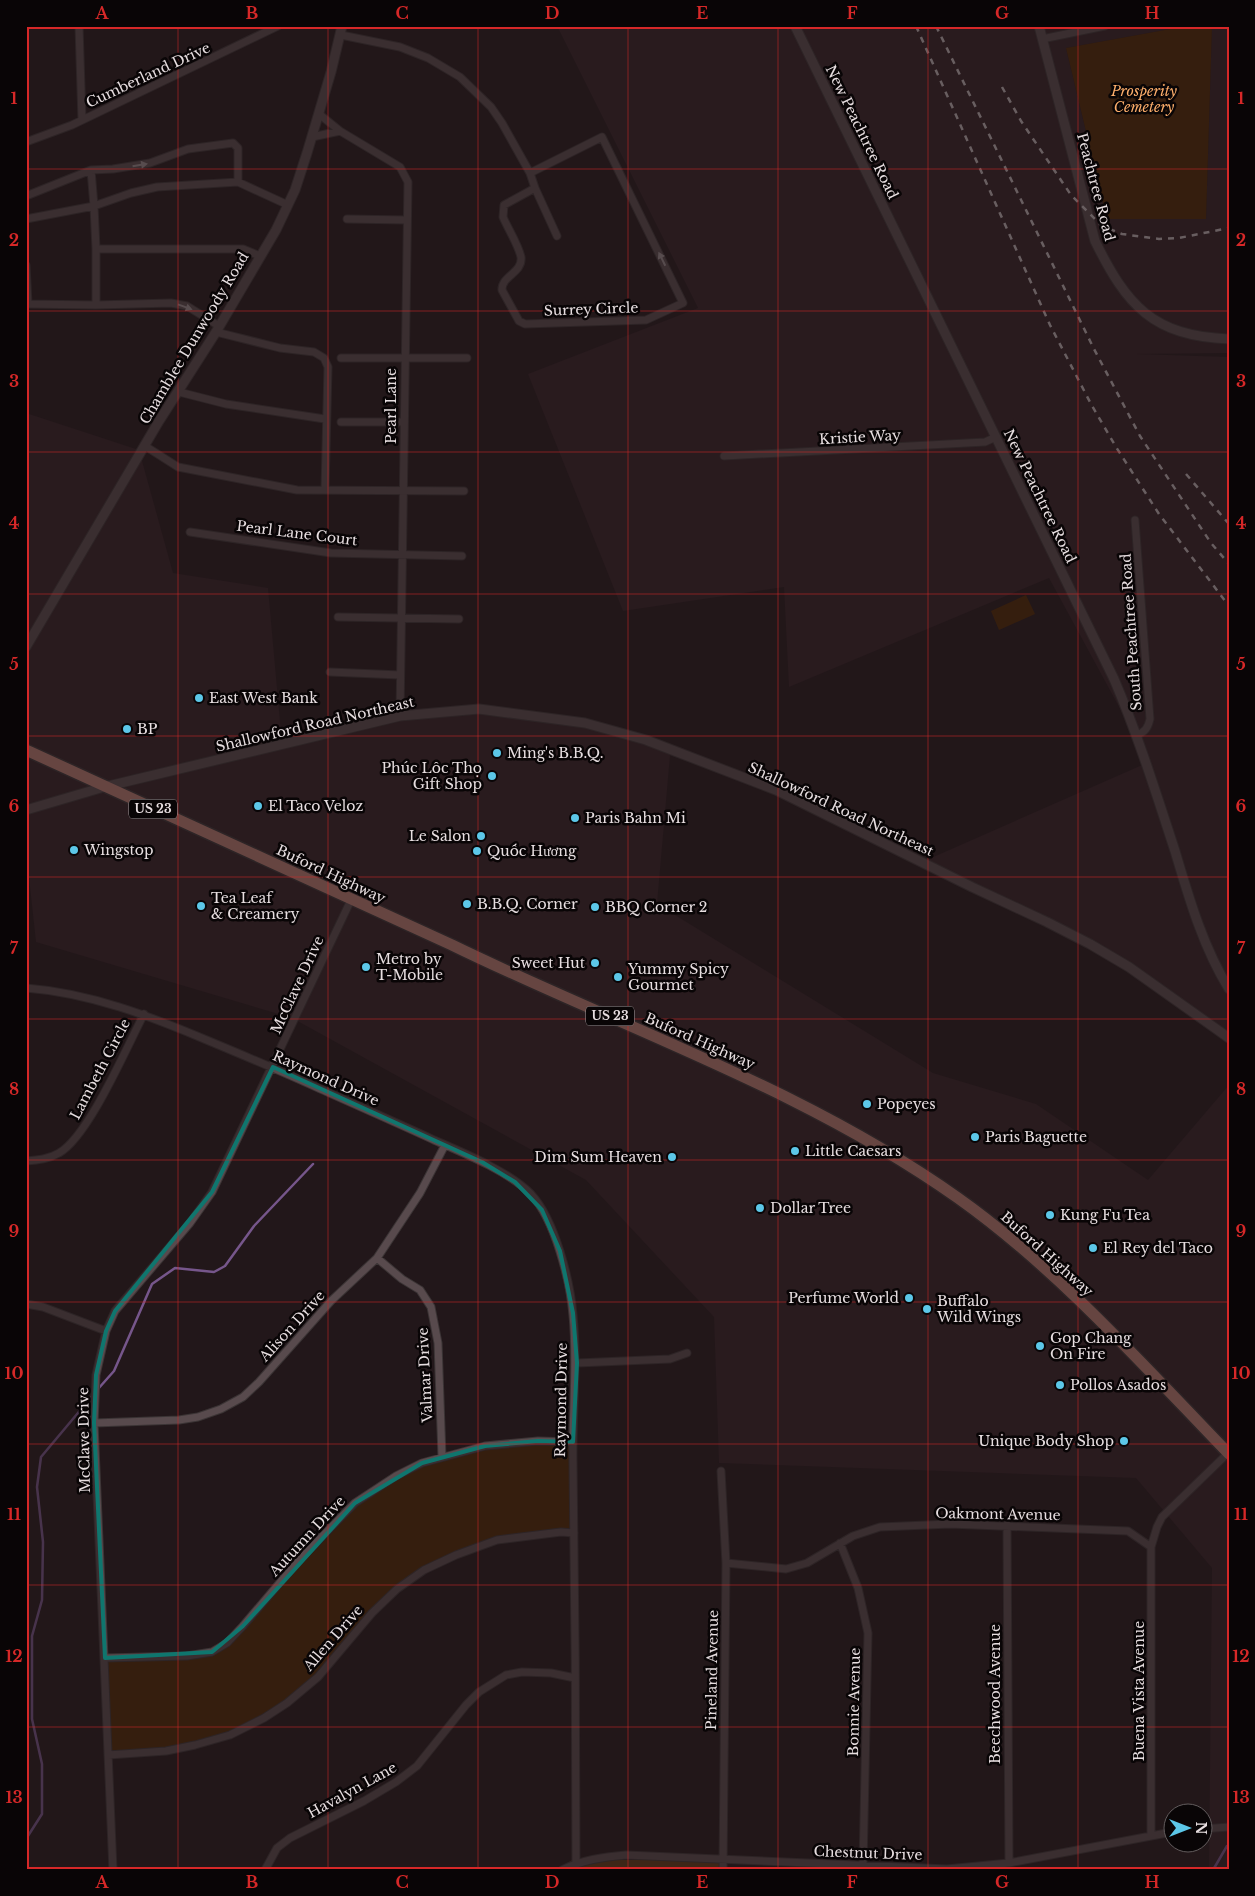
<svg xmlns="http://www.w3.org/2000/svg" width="1255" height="1896" font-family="'Libre Baskerville',serif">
<rect width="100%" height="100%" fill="#22171a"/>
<path fill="#311f24" d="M557,26H1187L1066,48L1107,219H1206L1212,26H1229V353L1137,354L1229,357V1041L1116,961L922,862L1149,762L1049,578L789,687L784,587L623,611L528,374L698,308Z
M26,413L139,450L173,573L268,588L282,744L358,715L495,711L671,744L657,904L933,1073L1036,1104L1148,1180L1229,1085V1870H1209L1212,1568L1136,1478L719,1463L714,1317L586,1180L292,1018L36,942L26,850Z"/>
<path fill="#4d2700" d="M1187,26H1212L1206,219H1107L1066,48Z
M1026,595L1035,614L999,630L991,611Z
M497,1442H572L574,1532L496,1540L433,1564L372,1610L323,1672L284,1707L237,1732L188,1747L107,1757L105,1661L193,1656L225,1644L378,1485L450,1453Z"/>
<path fill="#603914" d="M724,1855V1870H557L572,1860H677Z"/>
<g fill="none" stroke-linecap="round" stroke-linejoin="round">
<path stroke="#76568b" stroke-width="2.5" d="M98,1389L114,1371L152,1284L175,1268L214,1272L225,1266L254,1226L313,1164
M26,1839L42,1814V1764L32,1719V1636L42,1600L43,1542L37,1487L41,1457L93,1395
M1213,1870L1227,1846"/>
<g stroke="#3b3435" stroke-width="9">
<path id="minor" d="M79,26L82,120
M341,35L400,47L428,58L460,77L491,107L502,123L530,173L535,188L557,236
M1042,39L1105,26
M319,114L340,131L400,167L408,182L400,716
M312,137L340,131
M26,142L72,125L278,26
M91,170L94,206L131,193L157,187L238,182L288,205
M530,173L602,137L683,303L646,320L525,324L519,321L502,290C501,276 523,273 521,257C518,244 508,229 503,217L504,205L535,188
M26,196L91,170L113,169L150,163L188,149L233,143L238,148V182
M26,219L94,206L96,249
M347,219L407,220
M26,265L28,304
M26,304L96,305
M219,326L187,306L171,303L96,305V249H243L260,256
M216,332L280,348L314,352L324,358L328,367L325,490
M341,358H467
M179,392L226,404L325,419
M341,422H404
M145,446L178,467L297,490L464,491
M724,456L985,442L996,437
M1135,520L1150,719C1148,728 1145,732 1137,735
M190,532L331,553L462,556
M338,617L459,619
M330,672L400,675
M26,988C90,993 150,1016 209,1041C245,1056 281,1071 316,1087C356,1105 395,1122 434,1140C464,1153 508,1171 531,1194C555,1220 570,1280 573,1315C578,1365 572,1412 573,1463C575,1596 576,1730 576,1863
M26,1161C38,1160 49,1159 59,1153C89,1136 127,1046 144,1014
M377,1258L402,1279L420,1290L431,1307L438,1343L442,1457
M26,1304L43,1307L106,1331
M577,1363L670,1359L687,1353
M94,1423L179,1420L198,1417L221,1409L243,1397L259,1382L331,1301L377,1258L420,1193L445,1145
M721,1471L726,1563L723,1870
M1007,1525L1009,1863
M840,1543L858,1588L868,1633L863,1866
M726,1563L786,1569L807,1563L853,1536L880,1527L950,1524L1128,1531L1151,1547
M105,1658L187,1656L212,1652L227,1643L243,1626L300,1559L355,1503L396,1476L422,1463L485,1446L538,1441L573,1442
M108,1755L166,1751L195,1745L230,1735L264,1718L287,1703L318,1677L372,1613L397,1589L424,1570L456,1555L497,1540L561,1532L574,1533
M1202,1829L1229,1827
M1151,1836V1547L1157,1527L1162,1517L1228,1453
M113,1870L94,1423L96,1375L106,1331L115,1311L190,1223L212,1192L351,900
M265,1870L277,1848L290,1838L364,1801L396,1782L417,1766L466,1705L479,1692L506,1675L522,1672L551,1673L575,1678
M562,1870C582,1860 603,1857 626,1855L947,1869L1009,1863L1172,1832"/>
</g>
<g stroke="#3b3435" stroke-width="11">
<path id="tertiary" d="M795,26L1114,679C1138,735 1156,793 1175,851C1189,898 1203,947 1229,989
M1039,26L1095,241C1127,306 1153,336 1229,339
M26,647L159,421L216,332L276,230L295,190L307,153L331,72L342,26
M26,810L104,787L400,716L479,709L585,723L646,740L776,790L972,887L1047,922L1090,944L1129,967L1229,1038"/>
</g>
<g stroke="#3b3435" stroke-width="14">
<path id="primary" d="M26,750L452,945C622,1028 803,1088 958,1198C1058,1269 1144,1366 1229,1454"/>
</g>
<use href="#minor" stroke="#584a4d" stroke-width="7"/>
<use href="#tertiary" stroke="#584a4d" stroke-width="9"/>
<use href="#primary" stroke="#b97c72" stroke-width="11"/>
<path stroke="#bdb4b6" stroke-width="2.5" stroke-dasharray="6 6" stroke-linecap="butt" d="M916,26L1050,325L1091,404L1116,447L1159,514L1229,606
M936,26L1094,349L1140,436L1211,543L1229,564
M1002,87L1021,121L1071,195L1102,226L1122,234L1159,239L1179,238L1229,228
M1186,474L1229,524"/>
</g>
<defs><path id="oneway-solid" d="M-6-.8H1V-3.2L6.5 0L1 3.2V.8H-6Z" transform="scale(1.25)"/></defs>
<g fill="#988d8f">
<use href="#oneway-solid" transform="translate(140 165) rotate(-9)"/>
<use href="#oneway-solid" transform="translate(662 259) rotate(-116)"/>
<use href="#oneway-solid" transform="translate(185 307) rotate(20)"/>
</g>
<path d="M0 0H1255V1896H0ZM273,1067L482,1162L515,1182L542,1210L560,1251L573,1313L577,1363L573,1442L538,1441L485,1446L422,1463L355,1503L243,1626L212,1652L105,1658L94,1423L96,1375L106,1331L115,1311L212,1192Z" fill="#22171a" fill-opacity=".55" fill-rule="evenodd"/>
<path fill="none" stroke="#0f766e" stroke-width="4" stroke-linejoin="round" d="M273,1067L482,1162L515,1182L542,1210L560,1251L573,1313L577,1363L573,1442L538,1441L485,1446L422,1463L355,1503L243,1626L212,1652L105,1658L94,1423L96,1375L106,1331L115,1311L212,1192Z"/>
<path fill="none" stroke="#d62828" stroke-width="1" stroke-opacity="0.55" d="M178,26V1870M328,26V1870M478,26V1870M628,26V1870M778,26V1870M928,26V1870M1078,26V1870M26,169H1229M26,311H1229M26,452H1229M26,594H1229M26,736H1229M26,877H1229M26,1019H1229M26,1160H1229M26,1302H1229M26,1444H1229M26,1585H1229M26,1727H1229"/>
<g fill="#5cc7e8" stroke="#090506" stroke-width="2">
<circle cx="199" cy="698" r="5"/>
<circle cx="127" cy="729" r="5"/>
<circle cx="497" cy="753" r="5"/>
<circle cx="492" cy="776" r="5"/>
<circle cx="258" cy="806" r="5"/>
<circle cx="575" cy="818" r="5"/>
<circle cx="481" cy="836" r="5"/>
<circle cx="74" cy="850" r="5"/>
<circle cx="477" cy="851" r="5"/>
<circle cx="467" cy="904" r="5"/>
<circle cx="201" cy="906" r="5"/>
<circle cx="595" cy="907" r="5"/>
<circle cx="595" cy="963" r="5"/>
<circle cx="366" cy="967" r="5"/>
<circle cx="618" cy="977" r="5"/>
<circle cx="867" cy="1104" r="5"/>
<circle cx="975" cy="1137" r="5"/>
<circle cx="795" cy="1151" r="5"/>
<circle cx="672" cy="1157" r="5"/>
<circle cx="760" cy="1208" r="5"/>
<circle cx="1050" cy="1215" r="5"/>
<circle cx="1093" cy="1248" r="5"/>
<circle cx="909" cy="1298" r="5"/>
<circle cx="927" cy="1309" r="5"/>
<circle cx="1040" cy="1346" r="5"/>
<circle cx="1060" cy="1385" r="5"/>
<circle cx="1124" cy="1441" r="5"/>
</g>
<g text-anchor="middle" stroke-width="5" stroke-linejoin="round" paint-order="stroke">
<g fill="#090506" stroke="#a49d9f" stroke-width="1">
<rect x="129" y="799.5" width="48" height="19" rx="4"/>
<rect x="586" y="1006.5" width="48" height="19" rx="4"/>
</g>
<g font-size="12" font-weight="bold" fill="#e7dee0">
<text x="153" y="813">US 23</text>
<text x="610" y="1020">US 23</text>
</g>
<g font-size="14" fill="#e7dee0" stroke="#090506">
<text transform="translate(148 75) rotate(-25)" y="5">Cumberland Drive</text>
<text transform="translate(862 132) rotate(64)" y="5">New Peachtree Road</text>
<text transform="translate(1096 187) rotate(75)" y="5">Peachtree Road</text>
<text transform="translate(591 309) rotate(-2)" y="5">Surrey Circle</text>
<text transform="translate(194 338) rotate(-59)" y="5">Chamblee Dunwoody Road</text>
<text transform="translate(391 406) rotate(-90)" y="5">Pearl Lane</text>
<text transform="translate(860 437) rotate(-3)" y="5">Kristie Way</text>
<text transform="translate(1040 496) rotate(64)" y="5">New Peachtree Road</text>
<text transform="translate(297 533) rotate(7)" y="5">Pearl Lane Court</text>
<text transform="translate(1131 632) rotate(-94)" y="5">South Peachtree Road</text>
<text transform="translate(315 724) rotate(-13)" y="5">Shallowford Road Northeast</text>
<text transform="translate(841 809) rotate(25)" y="5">Shallowford Road Northeast</text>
<text transform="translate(331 874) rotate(25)" y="5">Buford Highway</text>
<text transform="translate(297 985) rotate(-65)" y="5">McClave Drive</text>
<text transform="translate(700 1041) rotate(24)" y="5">Buford Highway</text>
<text transform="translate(100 1069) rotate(-62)" y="5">Lambeth Circle</text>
<text transform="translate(326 1078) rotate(24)" y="5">Raymond Drive</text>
<text transform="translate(1047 1254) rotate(42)" y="5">Buford Highway</text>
<text transform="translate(292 1326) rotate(-48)" y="5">Alison Drive</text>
<text transform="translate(425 1375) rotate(-93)" y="5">Valmar Drive</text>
<text transform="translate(561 1400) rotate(-89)" y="5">Raymond Drive</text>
<text transform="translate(84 1440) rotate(-91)" y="5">McClave Drive</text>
<text transform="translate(998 1514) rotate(1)" y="5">Oakmont Avenue</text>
<text transform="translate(307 1536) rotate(-47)" y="5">Autumn Drive</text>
<text transform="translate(333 1638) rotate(-49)" y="5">Allen Drive</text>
<text transform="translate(712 1670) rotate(-89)" y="5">Pineland Avenue</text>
<text transform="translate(1139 1691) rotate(-90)" y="5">Buena Vista Avenue</text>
<text transform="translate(995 1694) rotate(-90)" y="5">Beechwood Avenue</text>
<text transform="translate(854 1702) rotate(-89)" y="5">Bonnie Avenue</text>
<text transform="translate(352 1790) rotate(-29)" y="5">Havalyn Lane</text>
<text transform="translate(868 1853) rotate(2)" y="5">Chestnut Drive</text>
</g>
<g font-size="14" font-style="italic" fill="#fdae6b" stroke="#090506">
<text x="1144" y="96">Prosperity<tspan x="1144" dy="16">Cemetery</tspan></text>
</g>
<g font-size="14" fill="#e7dee0" stroke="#090506" text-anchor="start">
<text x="209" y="703">East West Bank</text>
<text x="137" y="734">BP</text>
<text x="507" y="758">Ming's B.B.Q.</text>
<text x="482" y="773" text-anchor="end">Phúc Lộc Thọ<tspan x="482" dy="16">Gift Shop</tspan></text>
<text x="268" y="811">El Taco Veloz</text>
<text x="585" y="823">Paris Bahn Mi</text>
<text x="471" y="841" text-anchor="end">Le Salon</text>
<text x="84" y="855">Wingstop</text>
<text x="487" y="856">Quốc Hương</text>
<text x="211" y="903">Tea Leaf<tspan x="211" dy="16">&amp; Creamery</tspan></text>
<text x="477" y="909">B.B.Q. Corner</text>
<text x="605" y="912">BBQ Corner 2</text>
<text x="376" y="964">Metro by<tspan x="376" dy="16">T-Mobile</tspan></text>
<text x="585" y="968" text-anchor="end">Sweet Hut</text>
<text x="628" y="974">Yummy Spicy<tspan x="628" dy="16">Gourmet</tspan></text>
<text x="877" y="1109">Popeyes</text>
<text x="985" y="1142">Paris Baguette</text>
<text x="805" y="1156">Little Caesars</text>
<text x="662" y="1162" text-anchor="end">Dim Sum Heaven</text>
<text x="770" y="1213">Dollar Tree</text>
<text x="1060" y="1220">Kung Fu Tea</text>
<text x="1103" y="1253">El Rey del Taco</text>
<text x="899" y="1303" text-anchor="end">Perfume World</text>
<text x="937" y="1306">Buffalo<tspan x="937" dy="16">Wild Wings</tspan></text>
<text x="1050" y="1343">Gop Chang<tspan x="1050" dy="16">On Fire</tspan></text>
<text x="1070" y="1390">Pollos Asados</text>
<text x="1114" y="1446" text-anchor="end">Unique Body Shop</text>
</g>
</g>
<rect width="1255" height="1896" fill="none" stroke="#090506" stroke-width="55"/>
<g transform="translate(1188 1828) rotate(90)"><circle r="24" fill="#090506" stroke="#625c5d"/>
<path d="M0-4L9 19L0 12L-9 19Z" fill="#5cc7e8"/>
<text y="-8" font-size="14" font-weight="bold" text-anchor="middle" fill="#e7dee0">N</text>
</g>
<rect x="28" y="28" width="1200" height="1840" fill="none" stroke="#d62828" stroke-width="2"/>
<g font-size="16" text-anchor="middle" font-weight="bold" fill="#d62828">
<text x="102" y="19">A</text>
<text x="252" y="19">B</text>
<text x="402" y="19">C</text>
<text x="552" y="19">D</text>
<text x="702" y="19">E</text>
<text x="852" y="19">F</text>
<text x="1002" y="19">G</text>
<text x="1152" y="19">H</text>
<text x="14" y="104">1</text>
<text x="1241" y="104">1</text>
<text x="14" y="246">2</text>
<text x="1241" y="246">2</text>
<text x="14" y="387">3</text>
<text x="1241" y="387">3</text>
<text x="14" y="529">4</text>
<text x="1241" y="529">4</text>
<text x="14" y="670">5</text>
<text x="1241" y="670">5</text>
<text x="14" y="812">6</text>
<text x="1241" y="812">6</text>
<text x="14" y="954">7</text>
<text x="1241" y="954">7</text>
<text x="14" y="1095">8</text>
<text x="1241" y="1095">8</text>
<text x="14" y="1237">9</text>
<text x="1241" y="1237">9</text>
<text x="14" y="1379">10</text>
<text x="1241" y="1379">10</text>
<text x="14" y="1520">11</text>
<text x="1241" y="1520">11</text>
<text x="14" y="1662">12</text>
<text x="1241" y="1662">12</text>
<text x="14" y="1803">13</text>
<text x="1241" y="1803">13</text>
<text x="102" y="1888">A</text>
<text x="252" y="1888">B</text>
<text x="402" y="1888">C</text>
<text x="552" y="1888">D</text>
<text x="702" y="1888">E</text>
<text x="852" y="1888">F</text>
<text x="1002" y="1888">G</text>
<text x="1152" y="1888">H</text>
</g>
</svg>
